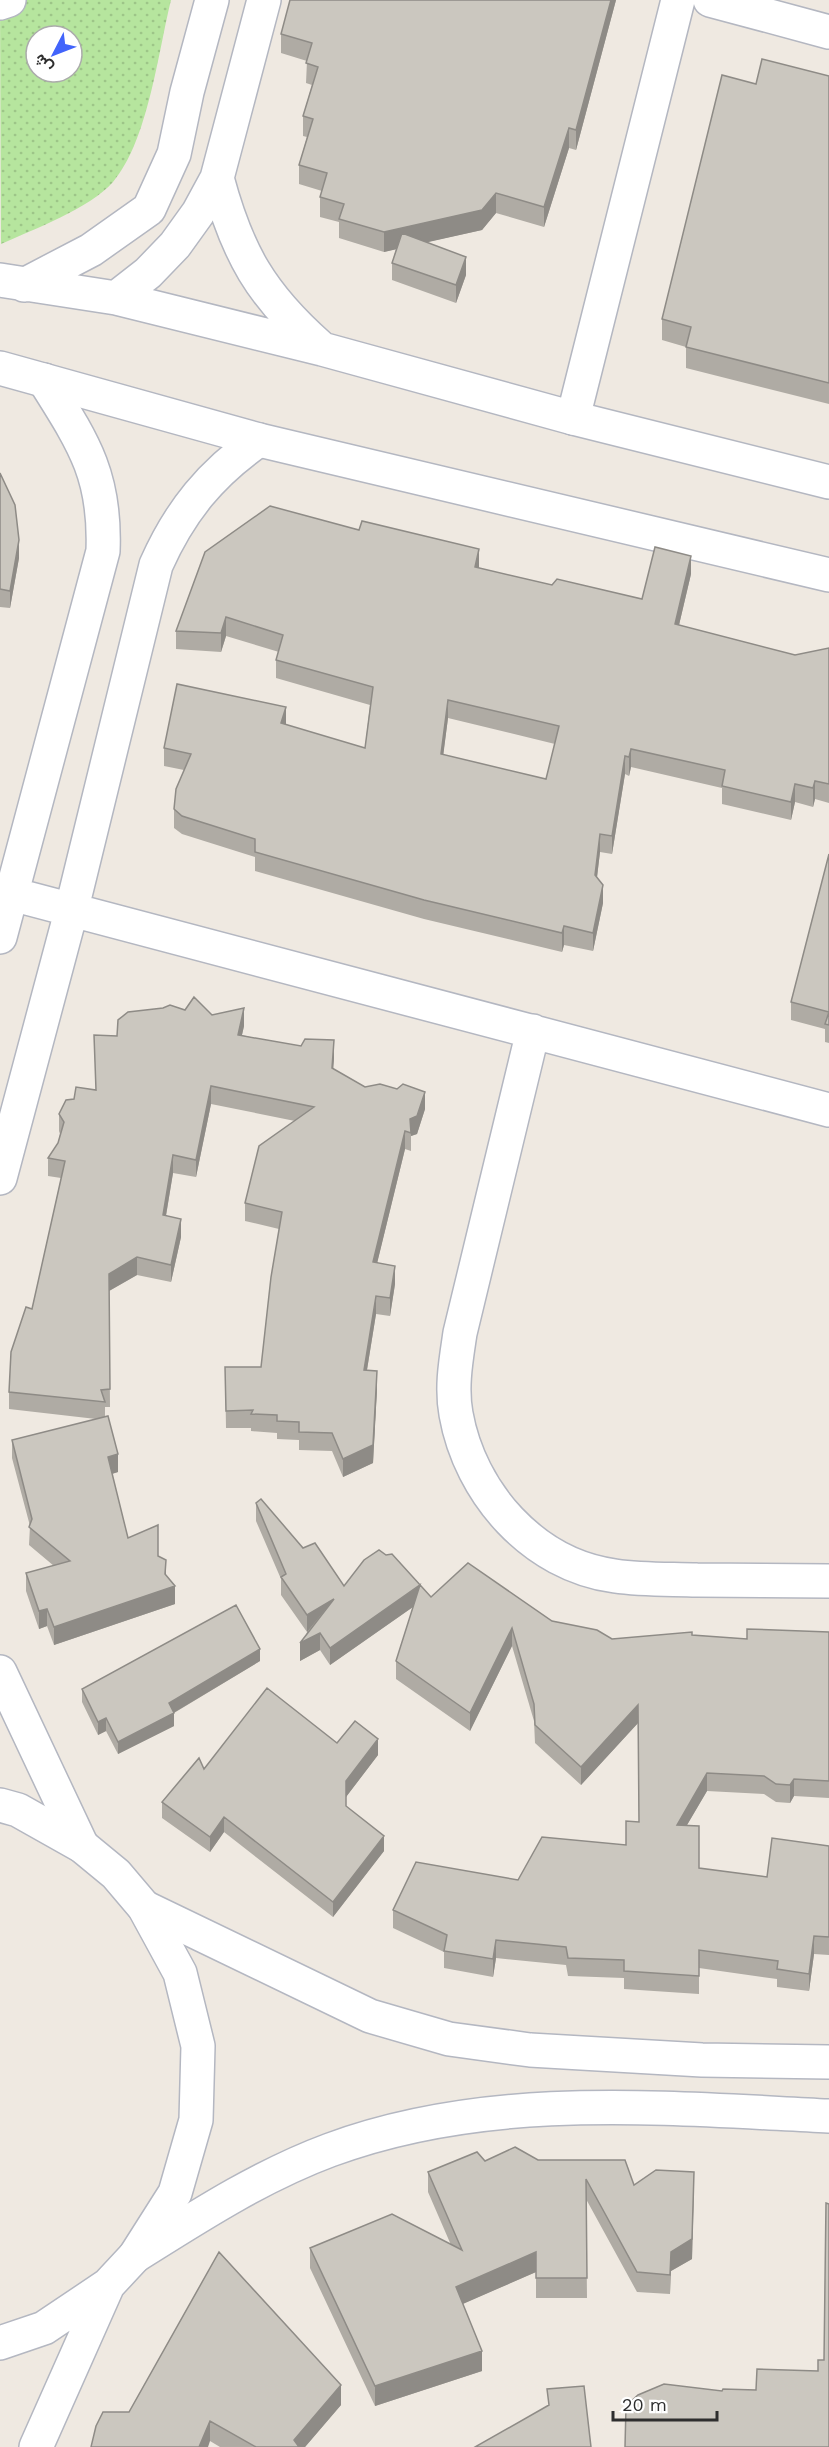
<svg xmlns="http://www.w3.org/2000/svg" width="829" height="2447" font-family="'Work Sans',Vazirmatn,sans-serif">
<defs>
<pattern id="grass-dots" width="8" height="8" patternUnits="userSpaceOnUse" patternTransform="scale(1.5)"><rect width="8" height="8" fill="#b6e59e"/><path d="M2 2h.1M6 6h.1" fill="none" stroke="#9dc588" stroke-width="1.8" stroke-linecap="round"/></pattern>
</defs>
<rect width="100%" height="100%" fill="#efe9e1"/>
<path fill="url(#grass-dots)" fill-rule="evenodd" d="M0,0H171C158,53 148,141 113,182C89,209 34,229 1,244ZM36,36H72V72H36Z"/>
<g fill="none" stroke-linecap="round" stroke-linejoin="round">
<g stroke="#b4b7c1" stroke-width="36">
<path id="minor" d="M710,0L829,32
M0,3L9,0
M573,418L678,0
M0,891L829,1110
M0,937L103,551C106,475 83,442 44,380
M533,1031L460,1333C456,1360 451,1387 456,1414C470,1493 533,1565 615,1576C642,1580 670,1579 697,1580C741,1580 785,1581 829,1581
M0,1178L71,912L156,565C180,511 211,473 259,440
M0,1672L82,1846
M144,1907L370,2016L449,2039L530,2050L702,2060L829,2062
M135,2256C197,2217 260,2176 330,2150C489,2091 663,2108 829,2116"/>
</g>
<g stroke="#b4b7c1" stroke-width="36">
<path id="tertiary" d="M217,178C237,253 261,295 320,347
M0,280L116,298L322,349L573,418L829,482
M24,285L91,250L149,209L174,154L187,92L212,0
M116,298L148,273L175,245L198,213L217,178L264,0
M0,368L259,440L829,575
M0,1805L18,1810L82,1846L116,1874L144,1907L180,1973L198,2046L196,2120L175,2193L135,2256L108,2285L44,2328L0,2343
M36,2447L108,2285"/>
</g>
<use href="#minor" stroke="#fff" stroke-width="33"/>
<use href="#tertiary" stroke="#fff" stroke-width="33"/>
</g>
<path fill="#afaba4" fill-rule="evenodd" d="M616,0L576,150L569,148L544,227L496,213L482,230L427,242L466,275L456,303L392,280V263L396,249L384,252L339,238V222L320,217V197L322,191L299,184V165L307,137L303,136V116L312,85L306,83L307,61L281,53V34Z
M829,76V404L686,368V347L662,340V319L756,84Z
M0,473L19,558L10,608L0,607Z
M205,552L479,568L552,585L642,599L691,574L679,625L795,655L829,648V803L815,799L813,807L795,802L791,820L722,804V788L631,767L629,776L625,774L612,854L600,852L597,878L603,903L593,951L564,945L562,952L424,919L255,871V857L182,834L174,828V809L184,770L164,766V748L286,725L365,748L370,705L276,678V660L279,652L226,636L221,652L176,649V631ZM448,718L555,744L546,779L443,755Z
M829,854V1043L825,1042V1029L791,1020V1002Z
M185,1010L212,1015L244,1026L242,1035L334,1058L333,1069L365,1087L425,1109L417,1134L411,1136V1151L405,1149L377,1263L395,1284L390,1316L376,1314L367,1370L377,1389L373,1463L343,1477L332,1451L299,1450V1440L277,1439V1433L251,1431V1428H226L225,1367H261L279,1229L245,1221V1203L295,1121L211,1104L196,1177L173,1173L166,1216L181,1237L171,1282L137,1275L109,1291L110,1407H105V1417L118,1472L112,1474L128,1538L158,1556L166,1575L175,1604L54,1645L47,1626L39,1629L26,1591V1573L54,1566L29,1545L30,1526L12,1458V1440L96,1419L9,1409V1392L32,1309L61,1178L48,1176V1158L58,1143L60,1134L59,1131V1114L74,1099L96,1090L94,1035L117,1036Z
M256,1503L344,1586L431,1597L552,1621L612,1639L692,1635L747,1639L829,1632V1798L794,1796L790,1803L776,1802L764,1794L707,1791L687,1825L699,1868L767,1877L829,1846V1955L814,1954L809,1991L777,1987V1979L699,1968V1994L624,1989V1978L568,1976L566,1965L496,1958L493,1977L444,1968V1952L393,1928V1910L518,1880L626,1845L639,1822L638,1723L581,1785L535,1743L534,1721L512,1646L470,1731L396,1679V1661L413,1607L330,1665L320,1650L300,1661L307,1632L281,1595V1579L256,1521Z
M260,1661L174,1713V1726L118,1754L106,1731L98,1735L82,1702V1689Z
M337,1743L378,1755L346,1797V1806L384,1851L333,1917L224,1832L210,1852L162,1818V1802Z
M538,2160L634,2185L694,2192L692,2259L671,2271L670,2294L637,2292L586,2199L587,2298H536V2272L462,2304L482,2371L375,2406L310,2268V2248L451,2245L428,2192V2172L485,2161Z
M341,2405L305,2447H220L210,2441L129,2412Z"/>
<path fill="#8e8b86" d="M611,0H616L576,150V130Z
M569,128V148L544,227V207Z
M496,193V213L482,230L384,252V232Z
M466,257V275L456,303V285Z
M19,540V558L10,608V591Z
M479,549V568L475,567Z
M691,556V574L675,642V624Z
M226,617V636L221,652V633Z
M448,700V718L441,773V754Z
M286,707V726L281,723Z
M631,749V767L629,776V757Z
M625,756V774L612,854V836Z
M815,781V799L813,807V788Z
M795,784V802L791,820V802Z
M600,834V852L595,893V875Z
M603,885V903L593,951V933Z
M564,926V945L562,952V933Z
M244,1008V1026L238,1052V1035Z
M334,1040V1058L332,1086V1068Z
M211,1086V1104L196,1177V1160Z
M425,1092V1109L417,1134L411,1136L410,1119Z
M405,1131V1149L373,1280V1262Z
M173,1155V1173L163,1233V1215Z
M181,1219V1237L171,1282V1265Z
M137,1257V1275L109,1291V1274Z
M395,1266V1284L390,1316V1298Z
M376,1296V1314L364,1388V1370Z
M377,1371V1389L373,1463L343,1477V1459Z
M118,1454V1472L108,1475V1457Z
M166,1560V1578L175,1586V1604L54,1645V1627L165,1574Z
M420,1585V1602L330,1665V1648Z
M334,1599L307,1632V1615Z
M47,1609V1626L39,1629V1611Z
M512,1628V1646L470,1731V1713Z
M320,1633V1650L300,1661V1643Z
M260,1649V1661L170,1715L174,1713V1726L118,1754V1742L169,1703Z
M638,1705V1723L581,1785V1767Z
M106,1718V1731L98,1735V1722Z
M378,1739V1755L346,1797V1781Z
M707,1773V1791L677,1842V1825Z
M794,1779V1796L790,1803V1785Z
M224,1817V1832L210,1852V1837Z
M384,1836V1851L333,1917V1902Z
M814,1936V1954L809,1991V1974Z
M496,1940V1958L493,1977V1959Z
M694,2172L692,2259L671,2271L670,2294L671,2252Z
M536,2252V2272L456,2307V2287Z
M482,2351V2371L375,2406V2386Z
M341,2385V2405L305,2447H294V2440Z
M210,2421V2441L208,2447H199Z"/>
<path fill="#cbc7bf" stroke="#8e8b86" stroke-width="1.5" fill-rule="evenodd" d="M290,0H611L576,130L569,128L544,207L496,193L482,210L384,232L339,219L344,204L320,197L327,173L299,165L313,119L303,116L318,67L306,63L312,43L281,34Z
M762,59L829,76V383L686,347L691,327L662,319L722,75L756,84Z
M402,233L466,257L456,285L392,263Z
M0,473L15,505L19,540L10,591L0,589Z
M270,506L359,530L362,521L479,549L475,567L552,585L557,579L642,599L655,547L691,556L675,624L795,655L829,648V784L815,781L813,788L795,784L791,802L722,786L725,770L631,749L629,757L625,756L612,836L600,834L595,875L603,885L593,933L564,926L562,933L424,900L255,852V839L182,816L174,809L176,789L191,754L164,748L177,684L286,707L281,723L365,748L373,687L276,660L283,635L226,617L221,633L176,631L205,552ZM448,700L559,726L546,779L441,754Z
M829,854V1025L825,1024L829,1012L791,1002Z
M194,997L212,1015L244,1008L238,1035L301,1046L305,1039L334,1040L332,1068L365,1087L380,1084L397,1089L403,1084L425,1092L417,1116L410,1119L411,1133L405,1131L373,1262L395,1266L390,1298L376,1296L364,1370L377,1371L373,1445L343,1459L332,1433L299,1432V1422L277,1421V1415L251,1414L253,1410L226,1411L225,1367H261L271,1277L282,1212L245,1203L259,1146L314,1107L211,1086L196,1160L173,1155L163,1215L181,1219L171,1265L137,1257L109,1274L110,1389L101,1390L105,1402L9,1392L11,1352L26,1307L32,1309L65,1161L48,1158L58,1143L64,1122L59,1114L66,1100L74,1099L76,1087L96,1090L94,1035L117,1036L118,1020L128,1012L163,1008L170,1005L185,1010Z
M108,1416L118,1454L108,1457L128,1538L158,1525V1556L166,1560L165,1574L175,1586L54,1627L47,1609L39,1611L26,1573L70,1561L29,1527L32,1519L12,1440Z
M261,1499L303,1548L315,1543L344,1586L364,1560L379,1550L386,1555L392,1554L431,1597L468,1563L552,1621L597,1630L612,1639L692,1632V1635L747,1639V1629L829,1632V1781L794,1779L790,1785L776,1784L764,1776L707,1773L677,1825L699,1826V1868L767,1877L772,1838L829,1846V1937L814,1936L809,1974L777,1969L778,1961L699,1950V1976L624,1971V1960L568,1958L566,1947L496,1940L493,1959L444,1951L447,1935L393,1910L416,1862L518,1880L542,1837L626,1845V1821L639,1822L638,1705L581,1767L535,1725L534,1704L512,1628L470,1713L396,1661L420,1585L330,1648L320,1633L300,1643L334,1599L307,1615L281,1577L286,1574L256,1503Z
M236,1605L260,1649L169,1703L174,1713L118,1742L106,1718L98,1722L82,1689Z
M267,1688L337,1743L355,1721L378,1739L346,1781V1806L384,1836L333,1902L224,1817L210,1837L162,1802L199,1758L204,1769Z
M515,2147L538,2160H625L634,2185L656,2170L694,2172L692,2239L671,2252L670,2275L637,2272L586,2179L587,2278H536V2252L456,2287L482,2351L375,2386L310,2248L392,2214L462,2250L428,2172L477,2152L485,2161Z
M826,2203L829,2204V2447H625L626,2406L638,2395L664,2384L722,2391L723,2389L756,2390L757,2369L818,2371V2360H824Z
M219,2252L341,2385L294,2440L299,2447H256L210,2421L199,2447H91L96,2426L103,2412H129Z
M584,2386L591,2447H475L549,2405L547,2389Z"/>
<g transform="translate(54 54) rotate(228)"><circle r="28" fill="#ffffff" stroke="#ababab" stroke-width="1.5"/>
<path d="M0-4.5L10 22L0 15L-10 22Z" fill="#4264fb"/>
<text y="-9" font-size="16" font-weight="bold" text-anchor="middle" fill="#2e2e2e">ش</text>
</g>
<path d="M613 2411v9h104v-9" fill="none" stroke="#2e2e2e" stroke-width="3"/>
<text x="622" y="2411" font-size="18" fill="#2e2e2e" stroke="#ffffff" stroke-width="4.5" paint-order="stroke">20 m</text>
</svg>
